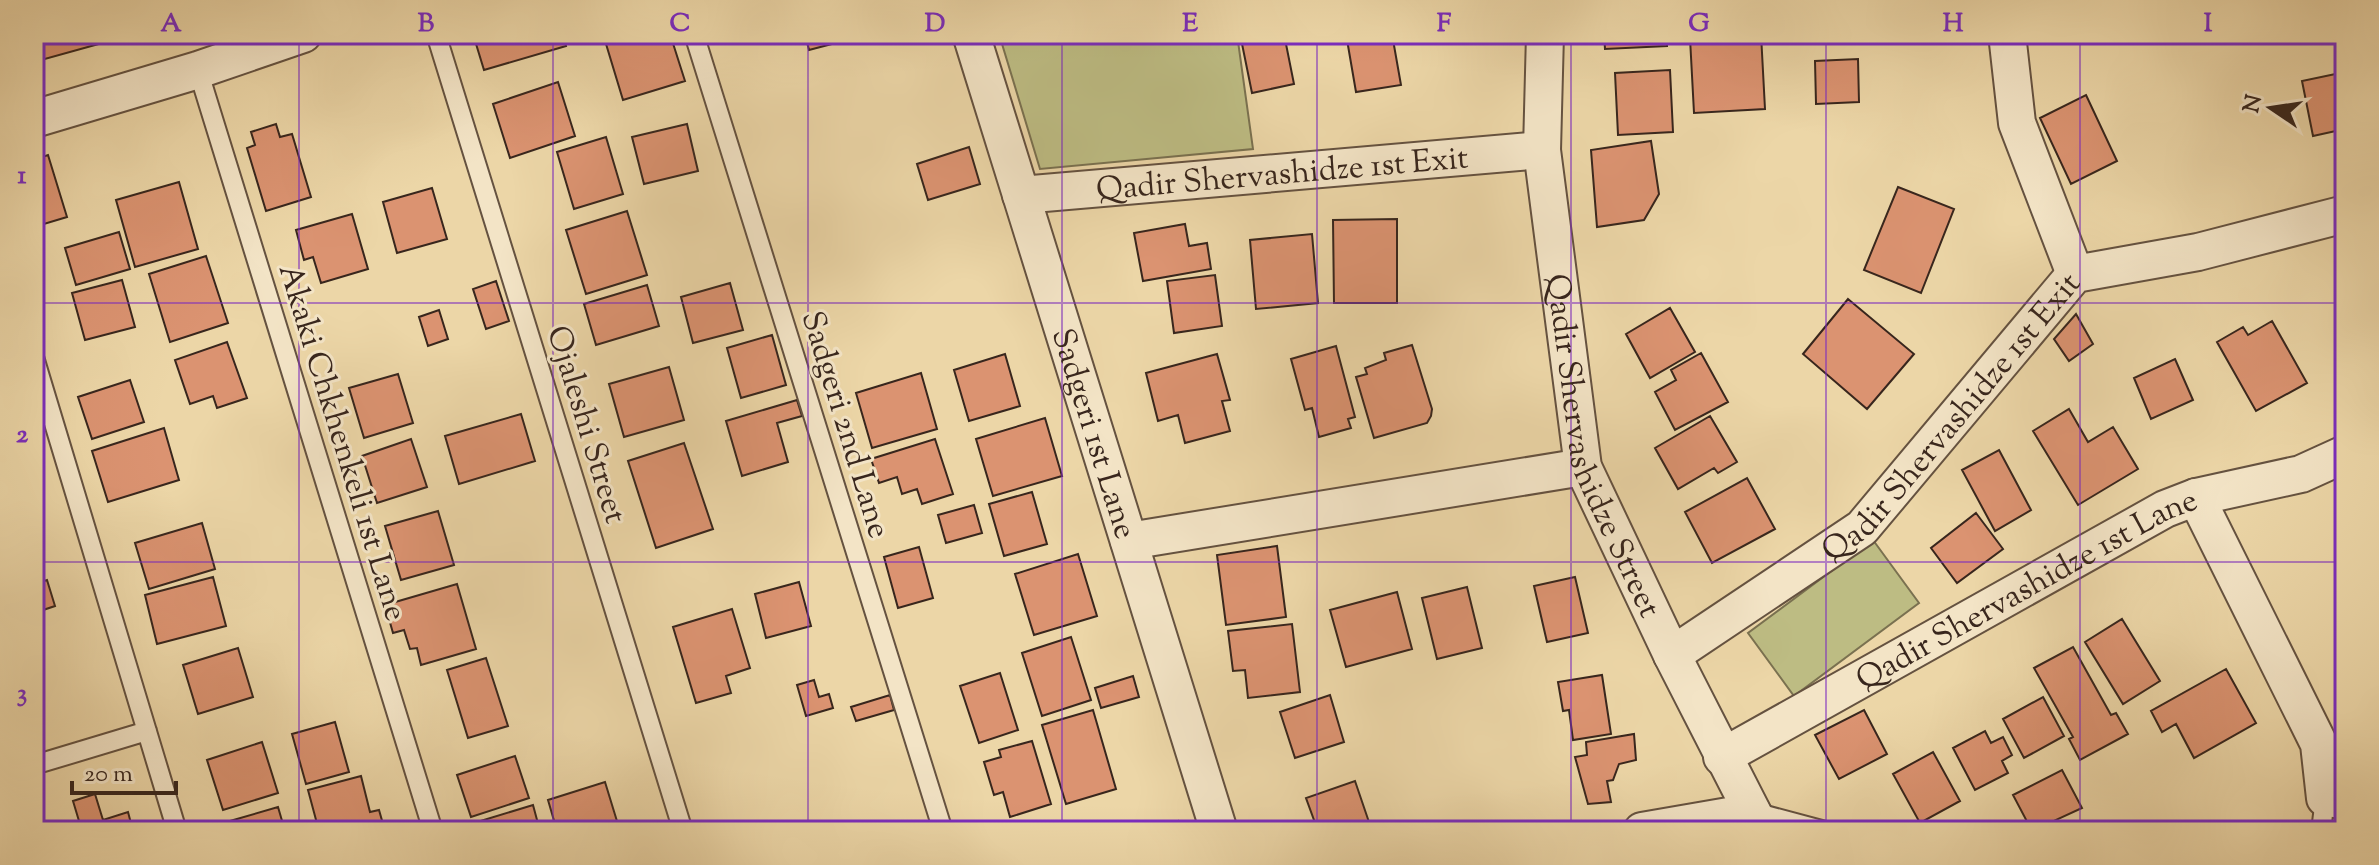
<svg xmlns="http://www.w3.org/2000/svg" width="2379" height="865" font-family="'Sorts Mill Goudy',serif">
<rect width="100%" height="100%" fill="#ecd6a7"/>
<filter id="stains"><feTurbulence type="fractalNoise" baseFrequency=".0025" numOctaves="4"/><feColorMatrix values="0 0 0 0 .2 0 0 0 0 .09 0 0 0 0 .02 0 0 0 .5 -.17"/></filter>
<radialGradient id="worn" r=".72"><stop offset=".6" stop-color="#630" stop-opacity="0"/><stop offset="1" stop-color="#630" stop-opacity=".3"/></radialGradient>
<path fill="#bdbc83" stroke="#7a7150" stroke-width="2" d="M999,34H1237L1253,149L1040,169Z
M1873,540L1919,603L1794,696L1748,633Z"/>
<path fill="#db9371" stroke="#38261d" stroke-width="2" d="M34,34H111L113,40L34,62Z
M473,34H563L566,46L484,70Z
M603,34H670L685,81L623,100Z
M805,34H870L809,50Z
M1240,34H1284L1294,84L1252,93Z
M1346,34H1392L1401,85L1356,92Z
M1604,34H1666L1667,46L1605,49Z
M1761,34L1765,109L1694,113L1690,38Z
M1858,59L1859,102L1816,104L1815,61Z
M1670,70L1673,132L1618,135L1615,73Z
M2345,72V129L2313,136L2302,81Z
M558,82L575,136L510,158L493,104Z
M2086,95L2117,161L2071,184L2040,118Z
M276,124L280,137L292,134L311,197L266,211L247,148L255,145L251,132Z
M687,124L698,171L644,184L632,137Z
M606,137L623,194L574,209L557,152Z
M1651,141L1659,194L1644,220L1597,227L1591,150Z
M969,147L980,184L928,200L917,164Z
M48,155L67,217L34,227V160Z
M179,182L198,249L135,267L116,200Z
M1898,187L1954,209L1921,293L1864,270Z
M432,188L447,239L397,253L383,202Z
M627,211L647,275L586,294L566,230Z
M352,214L368,269L321,283L313,257L304,260L296,230Z
M1397,219V303H1334L1333,220Z
M1185,224L1189,246L1207,243L1211,269L1143,281L1134,233Z
M119,232L130,269L76,285L65,248Z
M1312,234L1318,303L1256,309L1250,240Z
M206,256L228,323L170,342L149,274Z
M1215,275L1222,326L1174,333L1167,281Z
M122,280L135,327L85,340L72,293Z
M496,281L509,321L486,329L473,289Z
M730,283L743,330L693,343L681,297Z
M647,285L659,326L596,345L584,304Z
M1848,299L1914,354L1867,409L1803,354Z
M1670,308L1695,352L1650,378L1626,334Z
M439,310L448,339L428,346L419,317Z
M2076,314L2093,344L2069,361L2054,339Z
M2272,321L2307,383L2256,411L2217,342L2243,327L2248,335Z
M772,335L786,385L741,398L727,348Z
M227,342L247,398L217,408L213,396L190,404L175,360Z
M1412,345L1432,409L1431,416L1427,423L1374,438L1356,377L1367,374L1365,368L1386,360L1384,353Z
M1336,346L1355,417L1348,419L1351,428L1319,437L1312,408L1305,410L1291,359Z
M1701,353L1728,402L1675,430L1655,392L1676,380L1671,370Z
M1005,354L1020,406L969,421L954,370Z
M1217,354L1230,400L1222,401L1230,431L1185,443L1178,415L1158,421L1146,373Z
M2175,359L2193,400L2151,419L2134,378Z
M669,367L684,420L624,437L609,384Z
M921,373L937,429L872,448L856,393Z
M398,374L413,423L364,438L349,388Z
M130,380L144,422L92,439L78,397Z
M797,400L802,416L777,423L788,462L742,476L726,421Z
M2069,409L2088,442L2113,427L2138,469L2078,505L2033,431Z
M521,414L535,461L459,484L445,436Z
M1710,416L1737,462L1718,473L1714,468L1678,489L1655,448Z
M1045,418L1062,476L993,496L976,439Z
M164,428L179,480L108,502L92,451Z
M411,439L427,487L377,503L362,456Z
M935,439L953,494L922,504L917,489L902,494L897,477L879,483L871,459Z
M684,443L713,529L656,548L628,461Z
M1999,450L2031,510L1995,531L1962,470Z
M1747,478L1775,529L1712,563L1685,512Z
M1032,492L1047,544L1004,556L989,504Z
M974,505L982,533L946,543L938,515Z
M438,511L454,565L401,580L385,526Z
M1976,513L2003,549L1957,583L1931,548Z
M202,523L215,569L149,589L135,543Z
M1277,546L1286,617L1226,625L1217,555Z
M919,547L933,598L898,608L884,557Z
M1078,554L1097,616L1034,635L1015,574Z
M213,577L226,626L157,644L145,595Z
M1575,577L1588,633L1547,642L1534,586Z
M34,580L35,584L47,580L55,606L34,613Z
M799,582L811,626L766,638L755,594Z
M457,584L476,649L421,665L417,648L410,649L404,630L393,633L385,605Z
M1467,587L1482,648L1437,659L1422,598Z
M1397,592L1412,649L1346,667L1330,610Z
M732,609L750,668L726,676L731,693L696,703L673,627Z
M2122,619L2160,681L2123,704L2085,642Z
M2345,622V656L2337,624Z
M1292,624L1300,692L1248,698L1245,670L1233,671L1228,631Z
M1071,637L1091,700L1042,716L1022,653Z
M2073,647L2111,715L2116,713L2128,734L2080,760L2069,739L2073,737L2034,668Z
M238,648L253,697L198,714L183,665Z
M486,658L508,726L468,738L447,670Z
M2226,669L2256,723L2194,758L2176,724L2162,732L2151,711Z
M1000,673L1018,730L979,743L960,686Z
M1602,675L1611,734L1573,740L1569,710L1563,711L1558,682Z
M1133,676L1139,697L1101,708L1095,688Z
M814,680L819,697L829,694L833,708L806,716L797,685Z
M890,695L894,710L856,721L851,707Z
M1330,695L1344,742L1295,758L1280,712Z
M2043,697L2064,736L2024,758L2003,719Z
M1093,710L1116,789L1066,804L1042,725Z
M1864,710L1887,754L1839,779L1815,735Z
M335,722L349,772L306,784L292,734Z
M1985,731L1991,743L2003,737L2012,755L2002,761L2008,773L1975,790L1953,748Z
M1634,734L1636,760L1619,764L1613,780L1607,781L1611,802L1588,804L1575,757L1587,755L1586,742Z
M1032,741L1051,804L1010,817L1003,792L994,795L984,762L1001,757L999,750Z
M262,742L278,793L223,810L207,760Z
M1933,752L1960,801L1920,823L1893,774Z
M515,756L529,798L471,817L457,775Z
M2062,770L2082,808L2032,831L2013,795Z
M361,776L370,812L379,810L385,831H319L308,790Z
M1355,781L1371,828L1318,831L1306,798Z
M605,782L620,831H557L548,800Z
M95,794L103,820L128,812L133,831H82L73,801Z
M533,805L540,831H476L474,823Z
M278,807L285,831H233L230,821Z
M1178,821L1181,831H1160L1158,827Z"/>
<g fill="none" stroke-linecap="round" stroke-linejoin="round">
<g stroke="#655240" stroke-width="22">
<path id="service" d="M436,34L683,831
M694,34L943,831
M198,70L433,831
M34,357L177,831
M34,765L147,731
M1754,812L1825,831
M2321,831L2325,798"/>
</g>
<g stroke="#655240" stroke-width="40">
<g id="minor">
<path id="s1" d="M971,34L1219,831"/>
<path id="s2" d="M1545,34L1542,150L1583,467L1672,655L1762,831"/>
<path d="M2007,34L2017,123L2075,274"/>
<path d="M34,119L198,70L303,34"/>
<path id="s3" d="M1021,195L1542,150"/>
<path d="M2196,497L2319,744L2325,798L2345,800"/>
<path d="M1129,541L1583,467"/>
<path id="s4" d="M1672,655L1862,528L2075,274L2198,252L2345,214"/>
<path id="s5" d="M1722,757L2165,509L2196,497L2301,474L2345,454"/>
<path d="M1642,831L1752,812"/>
</g>
</g>
<use href="#service" stroke="#f3e4c6" stroke-width="18"/>
<use href="#minor" stroke="#f3e4c6" stroke-width="36"/>
</g>
<path fill="none" stroke="#7b2cbf" stroke-width="2" stroke-opacity="0.55" d="M299,34V831M553,34V831M808,34V831M1062,34V831M1317,34V831M1571,34V831M1826,34V831M2080,34V831M34,303H2345M34,562H2345"/>
<g text-anchor="middle" stroke-width="6" stroke-linejoin="round" paint-order="stroke">
<g font-size="32" fill="#38261d" stroke="#f3e4c6">
<text dy="11" stroke="none"><textPath href="#s3" startOffset="262">Qadir Shervashidze 1st Exit</textPath></text>
<text dy="11" stroke="none"><textPath href="#s4" startOffset="370">Qadir Shervashidze 1st Exit</textPath></text>
<text transform="translate(588 424) rotate(73)" y="11">Ojaleshi Street</text>
<text transform="translate(847 424) rotate(73)" y="11">Sadgeri 2nd Lane</text>
<text dy="11" stroke="none"><textPath href="#s1" startOffset="418">Sadgeri 1st Lane</textPath></text>
<text transform="translate(344 442) rotate(73)" y="11">Akaki Chkhenkeli 1st Lane</text>
<text dy="11" stroke="none"><textPath href="#s2" startOffset="420">Qadir Shervashidze Street</textPath></text>
<text dy="11" stroke="none"><textPath href="#s5" startOffset="348">Qadir Shervashidze 1st Lane</textPath></text>
</g>
</g>
<rect width="2379" height="865" fill="none" stroke="#ecd6a7" stroke-width="88"/>
<g transform="translate(2271 108) rotate(283)" stroke="#f3e4c6" stroke-width="6" paint-order="stroke">
<path d="M0-6L14 30L0 20L-14 30Z" fill="#38261d"/>
<text y="-12" font-size="22" font-weight="bold" text-anchor="middle" fill="#38261d">N</text>
</g>
<path d="M72 781v12h104v-12" fill="none" stroke="#38261d" stroke-width="4"/>
<text x="84" y="781" font-size="24" fill="#38261d" stroke="#f3e4c6" stroke-width="6" paint-order="stroke">20 m</text>
<rect x="44" y="44" width="2291" height="777" fill="none" stroke="#7b2cbf" stroke-width="3"/>
<g font-size="26" text-anchor="middle" font-weight="bold" fill="#7b2cbf">
<text x="171" y="31">A</text>
<text x="426" y="31">B</text>
<text x="680" y="31">C</text>
<text x="935" y="31">D</text>
<text x="1190" y="31">E</text>
<text x="1444" y="31">F</text>
<text x="1699" y="31">G</text>
<text x="1953" y="31">H</text>
<text x="2208" y="31">I</text>
<text x="22" y="183">1</text>
<text x="22" y="442">2</text>
<text x="22" y="701">3</text>
</g>
<rect width="100%" height="100%" filter="url(#stains)"/>
<rect width="100%" height="100%" fill="url(#worn)"/>
</svg>
